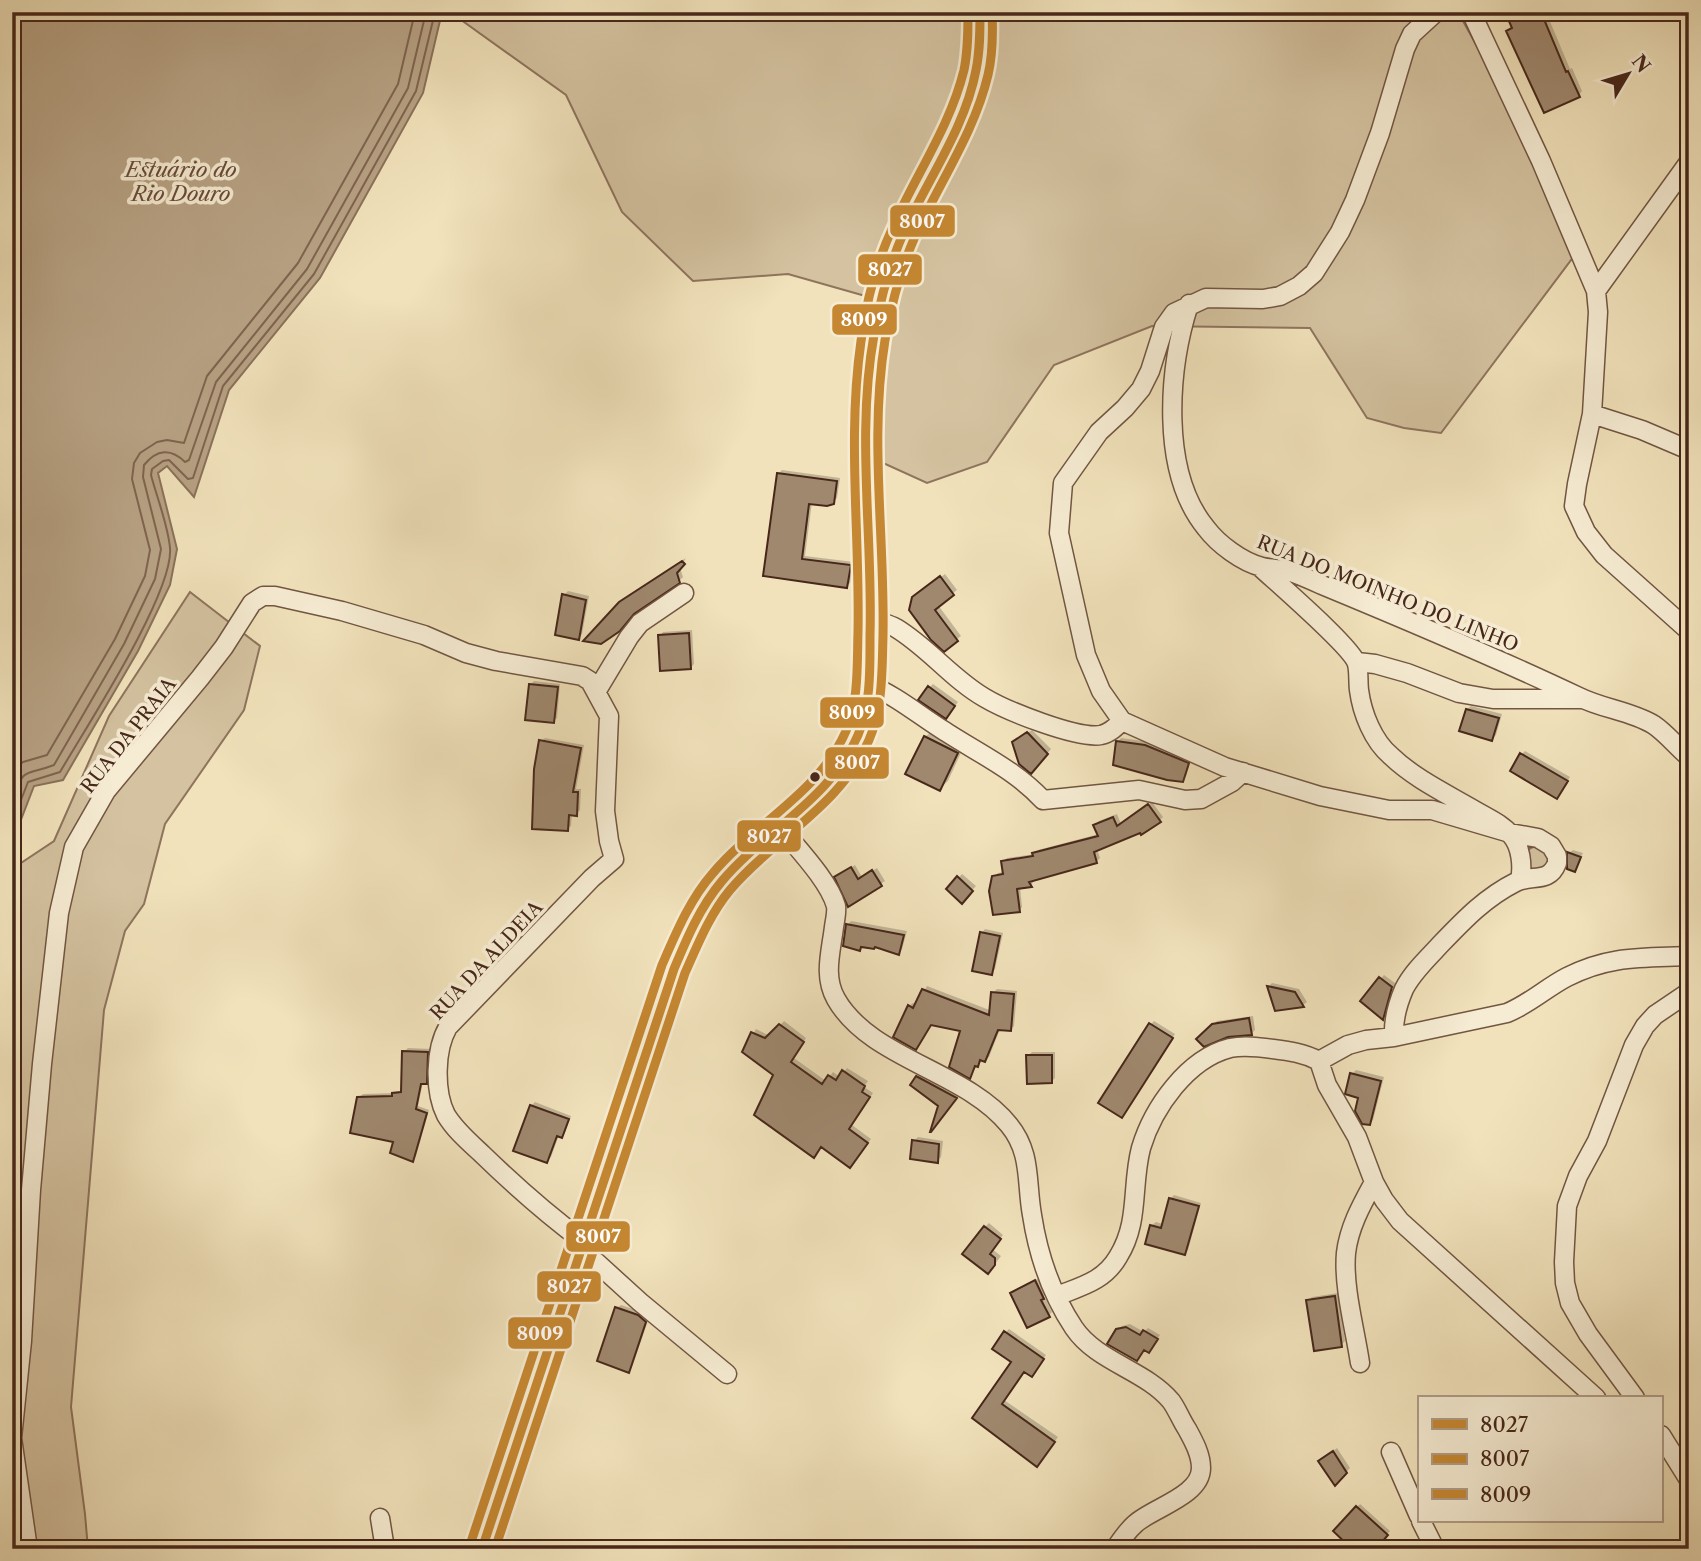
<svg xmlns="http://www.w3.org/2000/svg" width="1701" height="1561" font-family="'Libre Caslon Text',serif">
<rect width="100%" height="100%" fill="#f1e2bb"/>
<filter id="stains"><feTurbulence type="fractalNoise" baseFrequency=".00286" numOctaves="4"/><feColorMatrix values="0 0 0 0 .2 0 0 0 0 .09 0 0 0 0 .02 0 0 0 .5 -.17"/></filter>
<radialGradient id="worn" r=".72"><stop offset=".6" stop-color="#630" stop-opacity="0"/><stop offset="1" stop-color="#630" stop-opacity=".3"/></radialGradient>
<path fill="#d4c2a0" stroke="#8e745d" stroke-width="2" d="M460,12H1458L1519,122L1574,256L1441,433L1404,428L1367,418L1310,328L1152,326L1054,365L987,462L927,483L881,462L863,459L897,305L788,274L693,281L622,212L566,95L457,17Z
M190,592L260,646L244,710L165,824L144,904L125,931L104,1010L71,1407L85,1514L88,1549H12V869L54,841L109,716Z
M1535,846L1548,850L1549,868L1528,870L1527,850Z"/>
<path fill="#b7a284" stroke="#8a715a" stroke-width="2" d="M12,12H442L423,93L320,278L229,390L194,497L167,466L158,473L177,549L170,585L138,651L63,780L34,786L12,843Z"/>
<path fill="#0003" d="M1507,12H1546L1570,69L1572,68L1582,91L1579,95L1508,31L1512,27Z
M782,470L840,478L837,498L833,502H812L805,556L854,562L850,583L847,586L765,574L779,473Z
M686,558L680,568L683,577L679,581L625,598Z
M945,574L957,590L938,605L961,636L944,649L917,594Z
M568,591L589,596L582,634L579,638L564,595Z
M692,630L694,664L690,668L660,636L663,632Z
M534,681L560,684L557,718L553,721L531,684Z
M933,684L958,702L950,713L930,687Z
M1471,706L1502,714L1496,735L1492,739L1467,709Z
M934,729L965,744L948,781L939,789L925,737Z
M1032,730L1051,749L1035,768L1018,739Z
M545,738L584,745L576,789H581L580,810L576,814H572L571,826L567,829L541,741Z
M1121,738L1150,742L1191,759L1186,776L1183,780L1118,742Z
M1525,751L1570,777L1557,797L1522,754Z
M1152,802L1163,817L1159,821L1097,849L1100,858L1096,862L1033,879L1034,881L1031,885L1020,887L1022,907L1019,911L994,877L998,873L1004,872L1003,861L1007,858L1035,854L1038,850L1099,834L1095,825L1099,821L1117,814L1121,824Z
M1573,850L1583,853L1574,870L1569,853Z
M855,865L862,877L877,868L885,881L848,905L840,874Z
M962,874L976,886L962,901L948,889Z
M851,921L907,931L902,949L899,953L875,946L863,945L859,949L848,925Z
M985,929L1003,933L995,969L991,973L982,933Z
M1384,975L1395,983L1387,1015L1383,1018L1362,1001Z
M1272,983L1299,989L1307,1002L1303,1005L1276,1010L1269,986Z
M927,986L992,1011L993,993L997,989L1017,991L1014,1026L1010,1030L1000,1029L989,1057L977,1065L970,1077L962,1030L909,1006L913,1003L917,1005Z
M1253,1016L1255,1030L1251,1034L1199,1039L1217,1021Z
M784,1021L806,1038L794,1058L826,1081L833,1072L840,1077L847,1068L868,1081L864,1087L873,1093L852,1125L871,1139L853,1162L776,1075L744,1051L756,1029L770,1036Z
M1154,1021L1175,1034L1126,1112L1151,1024Z
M408,1048L431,1049L430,1078L423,1082L418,1106L429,1110L416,1156L413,1160L359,1097L363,1094L395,1093L403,1090L404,1052Z
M1032,1052H1055V1078L1051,1082L1028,1056Z
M1356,1070L1384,1077L1373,1120L1369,1123L1352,1074Z
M921,1073L960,1094L935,1127L940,1105L912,1085Z
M535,1102L571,1116L565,1132L562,1136L559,1135L551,1157L547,1161L531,1106Z
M918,1137L943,1141L941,1157L937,1161L914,1141Z
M1174,1195L1201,1203L1188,1250L1184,1253L1147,1243L1152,1225L1156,1222L1163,1224L1170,1199Z
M989,1223L1003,1235L992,1249L1001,1256L992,1268L985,1227Z
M1039,1278L1047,1293L1044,1296L1052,1312L1049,1315L1012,1293Z
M1338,1293L1345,1341L1341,1345L1308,1300L1312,1297Z
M621,1305L642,1312L649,1318L632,1367L628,1371L617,1308Z
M1130,1324L1144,1332L1148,1328L1160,1335L1149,1351L1118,1330L1122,1326Z
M1009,1329L1046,1355L1035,1371L1025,1370L1004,1400L1058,1437L1040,1462L974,1418L1013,1362L1005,1333Z
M1337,1448L1350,1468L1335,1483L1324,1458Z
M1360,1504L1390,1531L1374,1549L1335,1531Z"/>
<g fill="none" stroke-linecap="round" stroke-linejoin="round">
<path stroke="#7f644f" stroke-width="2" d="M12,771L23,762L47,755L115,639L145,576L150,550L132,479L134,463L140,453L157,442L167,440L184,443L207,376L298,263L398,84L415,12
M12,798C25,765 26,776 54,765L124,644L155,579L161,549L143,477L144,465C157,449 171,448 185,462L189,460L216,382L307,269L408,88L426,12
M12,823L28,782L60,772C85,729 174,593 170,548C168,525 157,498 151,475L152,469L163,461L169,460L188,479L193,478L223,386L314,274L416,91L435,12"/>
</g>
<path fill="#9f886e" stroke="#47271a" stroke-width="2" d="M1505,12H1541L1566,72L1568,71L1580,97L1544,113L1506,31L1512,28Z
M777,473L837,481L834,504L827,506L809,504L802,559L851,565L847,588L763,576Z
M682,561L685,564L677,573L680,583L634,614L620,631L601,644L583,641L619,602Z
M940,576L954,595L935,610L958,641L944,652L931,640L909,610L912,597Z
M562,594L586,600L579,640L555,635Z
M689,633L691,669L660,671L658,635Z
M529,684L558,687L554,723L525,720Z
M928,686L955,706L946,719L918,700Z
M1466,709L1499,718L1492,741L1459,731Z
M1027,732L1048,754L1031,774L1019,764L1012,742Z
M924,736L958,753L940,791L905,774Z
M539,740L581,748L573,792H578L577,816L569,815L568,831L532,829L534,769Z
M1116,741L1145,745L1189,763L1183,782L1167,780L1113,765Z
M1520,753L1568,781L1557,799L1510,771Z
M1148,804L1161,822L1141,835L1140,833L1094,852L1097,863L1029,882L1032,887L1017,889L1020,912L993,915L989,891L992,876L1003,874L1001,861L1033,856L1032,853L1098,836L1093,825L1113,817L1117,826Z
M1567,852L1581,857L1575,872L1567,869Z
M851,867L858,879L872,870L882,886L848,907L834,877Z
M957,876L973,891L962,904L946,889Z
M846,924L904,935L899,955L875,947L874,949L861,947L860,951L843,946Z
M980,932L1000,936L992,975L972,971Z
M1379,977L1392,987L1383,1020L1360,1001Z
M1267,986L1295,992L1304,1007L1275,1011Z
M922,989L989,1015L991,992L1014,994L1011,1031L998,1030L985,1062L980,1060L978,1067L975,1066L970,1079L949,1067L960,1031L931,1025L916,1050L893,1037L908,1005L913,1008Z
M1249,1018L1252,1035L1228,1037L1204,1047L1196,1039L1212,1024Z
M1149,1023L1173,1038L1122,1118L1098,1103Z
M779,1024L804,1042L791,1062L822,1084L828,1075L836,1080L842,1070L865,1086L862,1092L870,1097L849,1129L868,1143L850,1168L821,1147L814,1158L754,1115L773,1075L742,1052L751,1032L765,1038Z
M402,1051L428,1052L427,1084H421L416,1109L427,1113L413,1162L390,1153L393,1142L350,1133L357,1097L392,1096V1093L401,1092Z
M1026,1055H1052V1083L1027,1084Z
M1350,1073L1381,1081L1370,1125L1362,1124L1355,1111L1358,1098L1345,1094Z
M916,1076L957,1098L931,1132H930L938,1106L910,1085Z
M530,1105L569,1119L562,1138L557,1136L547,1163L513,1151Z
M912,1140L939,1144L938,1163L910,1159Z
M1169,1198L1199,1206L1185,1255L1145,1244L1150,1225L1161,1228Z
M984,1226L1001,1239L990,1254L995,1258V1265L988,1274L962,1254Z
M1035,1280L1044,1299L1041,1300L1050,1317L1027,1328L1010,1293Z
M1335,1296L1342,1347L1314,1351L1306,1300Z
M615,1307L638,1315L646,1322L629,1373L597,1361Z
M1126,1327L1140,1335L1143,1330L1158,1339L1149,1353L1144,1350L1137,1361L1107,1344L1116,1329Z
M1004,1331L1044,1359L1032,1377L1024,1372L1002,1404L1055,1442L1037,1467L972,1418L1011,1362L992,1349Z
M1333,1451L1347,1473L1335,1486L1318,1461Z
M1356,1506L1388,1535L1376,1549H1352L1333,1531Z"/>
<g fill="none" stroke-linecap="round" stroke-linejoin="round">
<g stroke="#725642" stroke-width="21">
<path id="minor" d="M1471,12L1541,161L1596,291L1598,312L1592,414L1577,484L1574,506L1586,532L1604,555L1689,631
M1596,291L1689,162
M1189,304C1168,370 1160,472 1206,528C1218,544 1242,562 1262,567C1270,569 1280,569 1288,571C1300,575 1311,580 1322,585C1409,621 1495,657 1579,697C1603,709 1631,711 1654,725C1666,733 1677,747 1689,757
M1592,414L1642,430L1689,450
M1259,566C1276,582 1352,647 1357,664C1359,672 1358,682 1359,690C1362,713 1373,741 1391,756C1415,779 1447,794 1476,811C1488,818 1502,824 1511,835C1521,846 1523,866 1520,880
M871,619C879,622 889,624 896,628C929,648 952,679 985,698C1007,711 1077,739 1101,735C1110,733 1116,727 1122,721
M1357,662L1375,664L1407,673L1459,693L1493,699H1578
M868,684C897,696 920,716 946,732C980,754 1015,770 1043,800L1139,790L1185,800L1201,799L1232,782L1243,772
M596,692L629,637L640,623L684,593
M1122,721L1101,691L1086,655L1059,533L1063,483L1099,432L1125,408L1141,389L1150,371L1164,327L1174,313L1206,298L1263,299L1280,296L1299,286L1314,273L1340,232L1355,200L1380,133L1405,49L1412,34L1436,12
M1122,721L1225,767L1320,796L1389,810H1432L1510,833L1538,838L1551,846L1557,856V863C1549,884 1532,874 1516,882C1484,898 1462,922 1438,947C1426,960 1412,973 1404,989C1398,1003 1393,1021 1394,1037
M781,828C798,849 829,881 836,906C837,912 835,920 834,927C831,952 823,976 836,999C870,1059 966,1071 1009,1125C1032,1153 1026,1182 1032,1215C1038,1254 1052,1295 1074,1328C1097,1362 1145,1370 1171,1401C1177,1409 1181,1420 1187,1429C1193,1440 1201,1454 1201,1468C1201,1496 1152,1508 1135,1524C1127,1531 1121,1540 1115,1549
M1319,1061L1348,1045L1366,1040L1394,1037L1507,1013C1529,1004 1546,988 1567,977C1610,955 1643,958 1689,956
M580,1253L596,1262L640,1302L727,1374
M1057,1296C1082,1286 1104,1281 1118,1257C1140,1222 1131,1186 1141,1148C1153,1108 1187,1059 1230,1048C1244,1045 1259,1047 1273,1049C1289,1051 1304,1053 1319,1061L1327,1085L1357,1137L1374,1182L1384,1200L1400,1221L1596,1398
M1360,1363C1355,1329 1343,1287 1346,1253C1349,1227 1362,1204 1374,1182
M1635,1398L1588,1334L1570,1303L1565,1283L1564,1262L1567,1206L1578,1176L1597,1141L1634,1045L1645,1026L1655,1015L1689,992
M1661,1435L1689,1480
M12,1438L22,1341L31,1190L42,1064L59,913L74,847L106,791L200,678L224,647L252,603L263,596H275L342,611L424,635L466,653L496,661L582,676L590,681L609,716L605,811L609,841L614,859L592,878L448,1027C435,1049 434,1091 446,1115C455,1130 469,1142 482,1154C514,1185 548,1215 583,1241
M12,1438L28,1549
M1391,1452L1419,1516
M380,1518L385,1549
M1421,1521L1435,1549"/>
</g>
<g stroke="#47271a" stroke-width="32">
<path id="primary" d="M482,1549L674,969C689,933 704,897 732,870C776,828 833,793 858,735C869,707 868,677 870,647C875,545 856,442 873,340C879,305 889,267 903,234C935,162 989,95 980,12"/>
</g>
<use href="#minor" stroke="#f6ecd3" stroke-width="18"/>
<use href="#primary" stroke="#f1e2bb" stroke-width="28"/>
<g stroke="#f6ecd3" stroke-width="14">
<path id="bus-1" d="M482,1549L674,969C687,938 700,907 722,881C765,830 830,800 858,735C871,705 870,668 870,636C873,536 856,434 874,335C880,301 889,266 903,234C927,180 965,129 976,70C980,51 980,32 980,12"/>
</g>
<g stroke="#f6ecd3" stroke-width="14">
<path id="bus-2" d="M495,1549L685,973C698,944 710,914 730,890C775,837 841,806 869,740C883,708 882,669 883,636C885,537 869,438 885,340C891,306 900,271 914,239C938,184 974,134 988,75C993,54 993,34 992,12"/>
</g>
<g stroke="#f6ecd3" stroke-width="14">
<path id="bus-3" d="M470,1545L662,965C676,933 690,899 713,873C755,823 819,793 846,731C859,701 857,663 858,632C860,534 847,438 861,341C866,303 876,264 892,229C915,176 950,127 964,70C968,51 968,32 968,12"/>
</g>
<use href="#bus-1" stroke="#c58731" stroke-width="9"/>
<use href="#bus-2" stroke="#c58731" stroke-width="9"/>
<use href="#bus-3" stroke="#c58731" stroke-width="9"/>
</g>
<circle fill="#47271a" stroke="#f6ecd3" stroke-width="2.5" cx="815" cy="777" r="6"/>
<g text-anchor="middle" stroke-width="7" stroke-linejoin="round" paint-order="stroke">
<g font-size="19" fill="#47271a" stroke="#f6ecd3">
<text transform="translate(1388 593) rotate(22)" y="7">RUA DO MOINHO DO LINHO</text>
<text transform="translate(128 735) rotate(-52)" y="7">RUA DA PRAIA</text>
<text transform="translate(486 960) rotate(-47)" y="7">RUA DA ALDEIA</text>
</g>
<g font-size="21" font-style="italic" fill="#694c3a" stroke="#f6ecd3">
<text x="181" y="177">Estuário do<tspan x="181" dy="24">Rio Douro</tspan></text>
</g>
</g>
<g stroke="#f6ecd3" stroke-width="2.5">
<rect x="889" y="204" width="67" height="34" rx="7" fill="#c58731"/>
<rect x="857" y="253" width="66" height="33" rx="7" fill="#c58731"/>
<rect x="831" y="303" width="67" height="33" rx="7" fill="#c58731"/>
<rect x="819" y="696" width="66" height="33" rx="7" fill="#c58731"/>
<rect x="824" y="746" width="66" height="34" rx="7" fill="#c58731"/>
<rect x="736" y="819" width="66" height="34" rx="7" fill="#c58731"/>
<rect x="565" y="1220" width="66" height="33" rx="7" fill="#c58731"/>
<rect x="536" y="1270" width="66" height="33" rx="7" fill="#c58731"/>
<rect x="507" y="1316" width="66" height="34" rx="7" fill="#c58731"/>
</g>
<g font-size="19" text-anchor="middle" font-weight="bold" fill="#fff">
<text x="922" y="228">8007</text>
<text x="890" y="276">8027</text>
<text x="864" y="326">8009</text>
<text x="852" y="719">8009</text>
<text x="857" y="769">8007</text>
<text x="769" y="843">8027</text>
<text x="598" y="1243">8007</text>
<text x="569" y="1293">8027</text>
<text x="540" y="1340">8009</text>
</g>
<rect width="1701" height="1561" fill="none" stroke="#f1e2bb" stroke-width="42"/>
<rect x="14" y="14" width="1673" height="1533" fill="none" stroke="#47271a" stroke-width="3.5"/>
<rect x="21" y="21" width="1659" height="1519" fill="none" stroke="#47271a" stroke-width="2"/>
<rect x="1418" y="1396" width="245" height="126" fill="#f6ecd3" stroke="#b09d89" stroke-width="2"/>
<rect x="1432" y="1419" width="35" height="10" fill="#c58731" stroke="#b09d89" stroke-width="2"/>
<text x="1480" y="1432" font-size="21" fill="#47271a">8027</text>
<rect x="1432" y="1454" width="35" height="10" fill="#c58731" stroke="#b09d89" stroke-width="2"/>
<text x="1480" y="1466" font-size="21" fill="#47271a">8007</text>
<rect x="1432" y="1489" width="35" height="10" fill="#c58731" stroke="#b09d89" stroke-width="2"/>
<text x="1480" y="1502" font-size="21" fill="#47271a">8009</text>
<g transform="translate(1628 74) rotate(52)" stroke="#f6ecd3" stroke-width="5" paint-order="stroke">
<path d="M0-5L12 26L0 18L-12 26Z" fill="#47271a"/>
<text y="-10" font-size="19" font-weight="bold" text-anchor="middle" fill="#47271a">N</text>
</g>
<rect width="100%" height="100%" filter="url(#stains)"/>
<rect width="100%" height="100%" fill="url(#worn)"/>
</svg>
